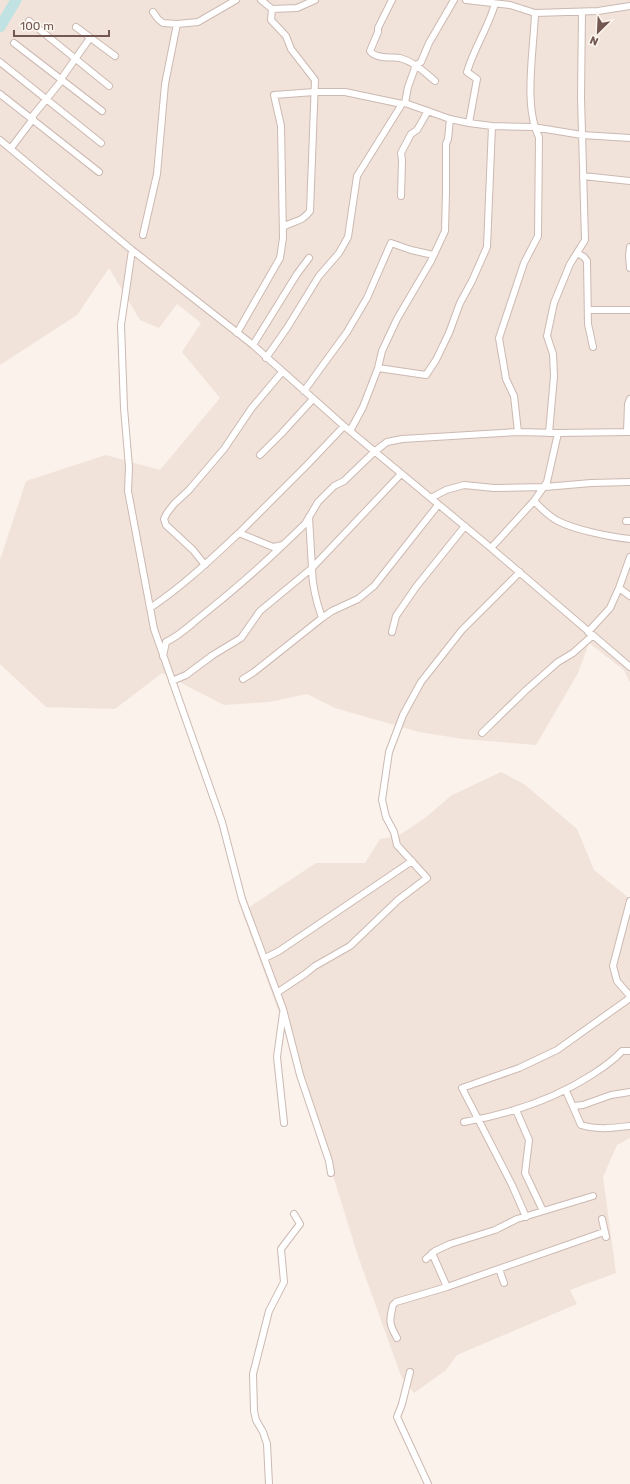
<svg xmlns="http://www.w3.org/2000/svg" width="630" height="1484" font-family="Rubik,sans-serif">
<rect width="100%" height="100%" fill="#faf2eb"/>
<path fill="#f1e3da" d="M0,0H630V683L624,670L589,643L578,673L536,745L463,739L419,732L335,708L307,694L269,702L224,705L162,673L115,709L46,707L0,664V560L26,481L106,455L160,470L220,398L182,352L201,323L177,304L159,328L140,320L109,268L77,315L0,365Z
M501,772L524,784L577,829L594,870L630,899V1138L617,1145L603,1177L616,1273L570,1290L577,1304L457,1355L446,1370L414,1393L401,1376L358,1256L300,1069L242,912L316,863H365L380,839L398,836L425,818L452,795Z"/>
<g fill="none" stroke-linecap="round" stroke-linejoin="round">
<path stroke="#c1e2e2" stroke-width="11" d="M0,27L16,0"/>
<g stroke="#ccb9b2" stroke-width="8">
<path id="minor" d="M261,0L272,9L297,8L315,0
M392,0L378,28V32L370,51C375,59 392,57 400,58C415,62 424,72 435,81
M466,0L510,5L535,13L598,11L630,6
M272,9L271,20L286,36L291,49L315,80L310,211C301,223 295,220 283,227
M153,12L158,19L163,23L177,24L198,22L236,0
M29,21L109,86
M76,27L115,56
M14,43L102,111
M0,62L101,143
M61,79L90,38
M0,94L99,172
M405,103L408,87L416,65L421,62L429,43L454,0
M31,118L62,80
M469,123L477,79L467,72C474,48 488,28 495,4
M0,140L132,250L253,345L344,426L491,548L630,667
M11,148L33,119
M583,176L630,181
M401,196L402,160L401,153L411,134L417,130L428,111
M143,235L157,174L165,84L177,24
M630,247L629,256L630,268
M132,250L121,325L124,408L129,467L128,491L154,629L222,822L242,899L283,1009L300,1075L329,1161L331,1173
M577,253L584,257L587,261L588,324L593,347
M588,310H630
M237,333L280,258L283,238L281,126L274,95L314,92H345L402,104L405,103L450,119L469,123L492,126L533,127L582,135L630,138
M253,345L297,274L309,258
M266,358L287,328L319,276L339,253L348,237L357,176L402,104
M378,368L426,375L436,360L449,333L460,303L472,281L487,247L492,126
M304,391L347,332L367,298L391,243L411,250L433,255
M350,431L363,407L378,368L382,351L397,319L431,261L445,231L446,192V144L448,139L450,119
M518,432L514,396L506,379L499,338L524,263L538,236L539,137C523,106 534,48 535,13
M627,432L628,404L630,399
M549,433L554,376L553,354L547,336L554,303L570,264L585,240L581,97L582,12
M260,455L282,433L313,399
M431,498L446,490L464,485L494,488L545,487L591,483L630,482
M534,501L547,482L558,433
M626,521H630
M239,533L307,465L344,426
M491,548L534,501C541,508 548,516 558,521C575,530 611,537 630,539
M205,565L193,550L166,525L164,519L167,513L174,504L189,490L224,449L251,409L282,372
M619,588L630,557
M150,608C183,586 210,560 239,533L273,547L283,545L305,524L318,502L334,486L344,481L374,452L387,442L402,439L518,432L558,433L630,432
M322,618C316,601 312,586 312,568L401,474
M392,632L396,616L416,587L465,526
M588,632L610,608L619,588L630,596
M163,656L166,642C179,636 188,627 199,618C228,595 256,571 283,545
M243,679L254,672L322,618L332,611L358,599L374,586L438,505
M172,681L186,675L213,655L241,638L260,611L312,568L309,517
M482,733L525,691L558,662L573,653L592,636
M630,901L613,966L617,981L630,996
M265,958L279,951L412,861
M278,992L305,974L315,966L350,946L398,900L427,878L397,845L394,832L386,817L382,800L389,752L403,715L421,682L462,630L520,572
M283,1013L277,1057L284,1123
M566,1091L581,1125C597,1130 613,1128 630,1126
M574,1106L583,1105L611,1095L630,1092
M516,1110L529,1140L525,1173L543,1211
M464,1122C510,1114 553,1100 593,1074C604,1067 613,1061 622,1051H630
M526,1217L512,1185L462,1088L519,1068L557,1050L630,998
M602,1219L606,1237
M432,1253L447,1287
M426,1259L435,1251L450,1244L495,1230L517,1219L593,1196
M499,1269L504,1283
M397,1338C389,1324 389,1321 393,1305L396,1302L447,1287L604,1232
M410,1372L402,1404L397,1417L428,1484
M269,1484L267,1444L263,1432L256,1420L254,1411L253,1374L269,1311L284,1282L281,1249L300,1224L294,1214"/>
</g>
<use href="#minor" stroke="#fff" stroke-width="6"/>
</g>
<g transform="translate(598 32) rotate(204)" stroke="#fdf7f1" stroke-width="3" paint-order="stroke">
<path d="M0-3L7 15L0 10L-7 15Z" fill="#735851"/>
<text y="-6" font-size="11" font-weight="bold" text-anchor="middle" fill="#735851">N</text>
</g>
<path d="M14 30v6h95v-6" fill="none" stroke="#735851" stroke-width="2"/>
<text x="20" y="30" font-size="12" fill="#735851" stroke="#fdf7f1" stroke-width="3" paint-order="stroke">100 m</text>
</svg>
